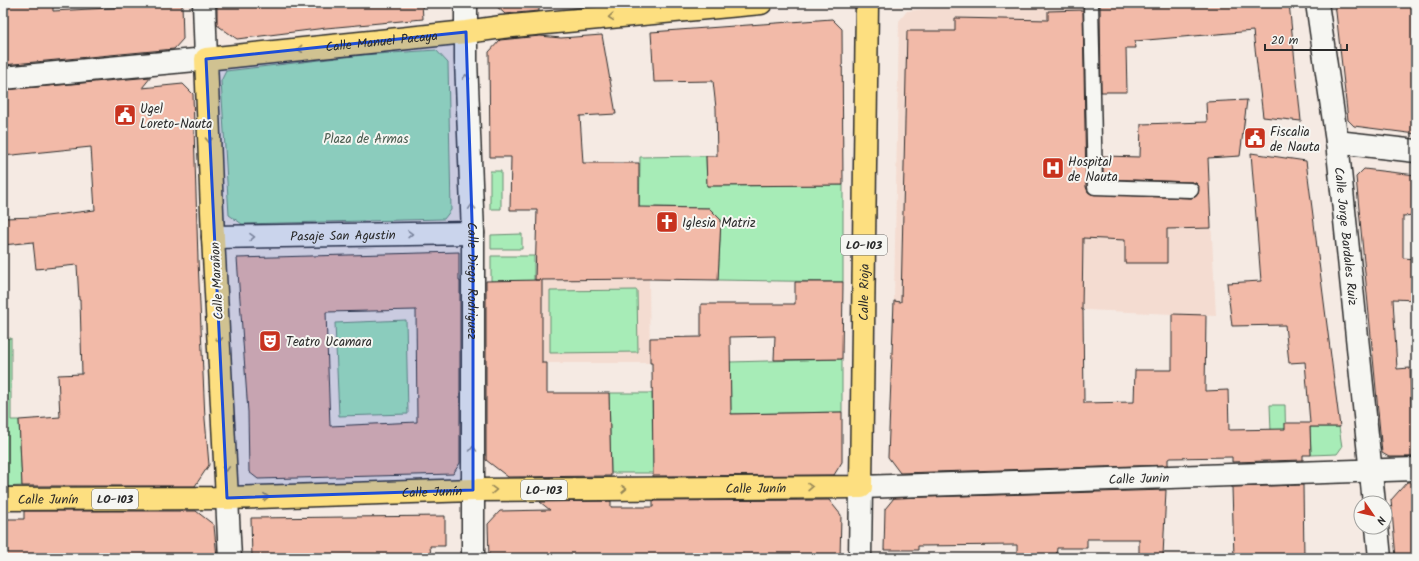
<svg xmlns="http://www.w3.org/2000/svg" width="1419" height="561" font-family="Kalam,sans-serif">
<rect width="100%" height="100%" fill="#f5eae3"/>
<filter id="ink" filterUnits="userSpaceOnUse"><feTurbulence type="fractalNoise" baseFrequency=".025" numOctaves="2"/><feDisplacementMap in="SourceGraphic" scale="8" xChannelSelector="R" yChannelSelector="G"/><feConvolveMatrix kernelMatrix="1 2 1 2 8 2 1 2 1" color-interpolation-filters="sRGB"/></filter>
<g filter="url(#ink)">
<path fill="#f4dcd1" d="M980,3H1099L1101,155L1208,158L1216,316L894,301L899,21L907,11Z
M649,279L650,363H542L491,281Z"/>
<path fill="#a7ecb7" stroke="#698c71" d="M436,50L448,63L451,210L444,219L242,224L229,215L221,81L226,71L363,55Z
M706,156L707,186L843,185V282L718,280L721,220L709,208L655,207V221H639L640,157Z
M490,171H501V209H490Z
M522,234V249H491V235Z
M491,256H534V281H491Z
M637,290L638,352L550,353V291Z
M406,320L408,414L339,416L335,323Z
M11,338V420H19L22,486L3,487V339Z
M842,359V412L731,414L730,362Z
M609,393H652L653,473H611Z
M1270,405H1285L1286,455L1272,456Z
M1310,427H1339L1342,447L1337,454L1311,455Z"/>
<path fill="#f2baa8" stroke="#2b2b2b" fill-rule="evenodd" d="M3,3H53V11L128,7V3H182L183,39L174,49L3,65Z
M217,3H422L423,19L326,28L237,39L217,25Z
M493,3H539V11L505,14Z
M1100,3H1289L1301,121L1263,117L1253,31L1135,41L1136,48H1126L1127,92H1101Z
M1335,3H1416V134L1354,126L1348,120Z
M1083,10L1086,187L1088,192L1091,194L1191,198L1195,197L1198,194L1199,186L1196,183L1192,182L1103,179V156L1140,157L1141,124L1207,122L1206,102L1247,100L1240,156L1208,158L1211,228L1167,229V263H1125V240L1083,238L1082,310H1083L1084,403L1134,402L1135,370H1172V314L1206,315L1205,391L1228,390L1229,430L1285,429V423H1310L1305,362L1289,363L1285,325L1232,326L1227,283L1261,281L1251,153L1306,161L1340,427H1310L1311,455H1303V460L1232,462V457L1171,458L1168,459V465L900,473L888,457L894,301L901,302L907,31H955V18L1048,20V11Z
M832,19L842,29L843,185L707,186L706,156H717L716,108L713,81L654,82L651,32Z
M602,35L616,114L580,116L583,163H639V207L709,208L721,220L718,280L649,279L542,280V363H547V393H609L611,476L508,477L486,460V281L540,280H535L537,210H510L511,157H490L489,52L500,40L540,36L561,38Z
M151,77L142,88L183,84L193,94L198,260L205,419L209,465L195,486H22L19,420L60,417L58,375L82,374L80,300H79L77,265L36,269L33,242L3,245V218L39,217L95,210L91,147L3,156V90Z
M1364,169L1416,175V215L1403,216V258L1416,259V300L1393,299L1397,369L1410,368L1411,405H1416V457H1389L1382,453L1356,177Z
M459,252V281H460V463L453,474L258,479L249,472L248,412L237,258ZM416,310L417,422L330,426L326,312Z
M795,282H843L842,359L774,360L775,336L730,337L731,414L842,412V462L834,475L653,476L652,363H650V338L701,337V304H795Z
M1407,482H1416V558H1396L1391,500Z
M1303,485L1304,558H1234L1232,487Z
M1166,490L1163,556H1139V539H1087V548H1057L1056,558H1017V545L918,546V550H884L885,509L894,498Z
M829,500L841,515L840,558H775V557L737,558H489L488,524L500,511L550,510L540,502L611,501V507H653V501Z
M24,511H196L214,525L217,558H3V519H24Z
M445,516V546H430L431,558H252L251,518Z"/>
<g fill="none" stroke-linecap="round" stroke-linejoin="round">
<g stroke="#2b2b2b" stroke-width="17">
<path id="service" d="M1091,3L1095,187L1191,190"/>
</g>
<g stroke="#2b2b2b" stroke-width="25">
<g id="minor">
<path d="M204,3L206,59"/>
<path id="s1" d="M466,3V60L473,233V558"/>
<path d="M1337,142L1416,151"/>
<path id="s2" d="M213,237L473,233"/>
<path id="s3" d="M861,487L1416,469"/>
<path d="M227,498L230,558"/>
</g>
</g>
<g stroke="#2b2b2b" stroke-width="25">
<g id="tertiary">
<path id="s4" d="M1317,3L1337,142L1374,503"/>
<path d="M3,78L206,59"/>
<path d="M1377,527L1380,558"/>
<path d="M860,558L861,487"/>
</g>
</g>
<g stroke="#2b2b2b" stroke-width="25">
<g id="primary">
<path id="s5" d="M227,498L213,237L206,59L466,32L502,27L761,3"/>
<path id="s6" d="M3,499L227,498L473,490L861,487L867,3"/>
</g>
</g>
<use href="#service" stroke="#f6f6f2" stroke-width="14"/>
<use href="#minor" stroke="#f6f6f2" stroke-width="22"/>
<use href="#tertiary" stroke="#f6f6f2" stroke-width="22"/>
<use href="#primary" stroke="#fddf80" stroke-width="22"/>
</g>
<defs><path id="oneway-chevron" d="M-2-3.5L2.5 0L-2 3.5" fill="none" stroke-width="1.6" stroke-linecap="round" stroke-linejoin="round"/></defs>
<g stroke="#948556">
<use href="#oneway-chevron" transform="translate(611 17) rotate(175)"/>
<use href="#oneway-chevron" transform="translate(300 49) rotate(174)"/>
<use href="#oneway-chevron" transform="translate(209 140) rotate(88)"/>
<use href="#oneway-chevron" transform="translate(219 340) rotate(87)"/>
<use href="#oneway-chevron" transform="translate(226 469) rotate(87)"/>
<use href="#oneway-chevron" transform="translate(810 487) rotate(-1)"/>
<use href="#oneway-chevron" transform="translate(624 489) rotate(-1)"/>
<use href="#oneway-chevron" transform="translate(494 490) rotate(-1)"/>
<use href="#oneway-chevron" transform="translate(266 497) rotate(-2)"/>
</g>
<g stroke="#90908e">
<use href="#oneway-chevron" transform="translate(466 77) rotate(-92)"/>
<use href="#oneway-chevron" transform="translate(472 207) rotate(-92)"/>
<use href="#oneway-chevron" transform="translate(410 234) rotate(-1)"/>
<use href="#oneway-chevron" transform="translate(252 237) rotate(-1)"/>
<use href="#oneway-chevron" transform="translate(473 449) rotate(-90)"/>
</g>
</g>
<path fill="#1d4ed8" fill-opacity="0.2" stroke="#1d4ed8" stroke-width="3" stroke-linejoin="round" d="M466,32L473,252V490L227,498L206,59Z"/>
<defs>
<g id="civic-square" transform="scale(1.15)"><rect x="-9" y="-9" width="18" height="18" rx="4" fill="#c8321e" stroke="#f6f6f2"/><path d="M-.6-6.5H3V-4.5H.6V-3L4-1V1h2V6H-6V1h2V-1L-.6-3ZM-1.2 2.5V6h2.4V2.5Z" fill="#fff"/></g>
<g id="hospital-square" transform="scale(1.15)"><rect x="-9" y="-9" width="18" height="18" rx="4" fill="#c8321e" stroke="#f6f6f2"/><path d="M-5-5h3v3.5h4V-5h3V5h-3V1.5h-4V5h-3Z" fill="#fff"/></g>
<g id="church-square" transform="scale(1.15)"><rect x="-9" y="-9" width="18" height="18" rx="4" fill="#c8321e" stroke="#f6f6f2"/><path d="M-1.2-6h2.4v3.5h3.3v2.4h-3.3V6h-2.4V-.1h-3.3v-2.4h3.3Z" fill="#fff"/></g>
<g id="theatre-square" transform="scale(1.15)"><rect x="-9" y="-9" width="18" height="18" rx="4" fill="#c8321e" stroke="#f6f6f2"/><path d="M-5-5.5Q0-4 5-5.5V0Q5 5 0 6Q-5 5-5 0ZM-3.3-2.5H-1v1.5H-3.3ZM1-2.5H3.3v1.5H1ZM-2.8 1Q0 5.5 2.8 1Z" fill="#fff"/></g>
</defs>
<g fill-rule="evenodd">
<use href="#civic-square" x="125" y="115"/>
<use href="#civic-square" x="1255" y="138"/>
<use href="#hospital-square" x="1053" y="168"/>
<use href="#church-square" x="667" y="222"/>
<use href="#theatre-square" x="270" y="341"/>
</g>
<g text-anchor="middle" stroke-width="4" stroke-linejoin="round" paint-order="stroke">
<g fill="#f6f6f2" stroke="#686867" stroke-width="1">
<rect x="841" y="235" width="46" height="20" rx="3"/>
<rect x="521" y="480" width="46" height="20" rx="3"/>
<rect x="92" y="489" width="46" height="20" rx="3"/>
</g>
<g font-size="12" font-weight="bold" fill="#2b2b2b">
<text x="864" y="249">LO-103</text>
<text x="544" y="494">LO-103</text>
<text x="115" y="503">LO-103</text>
</g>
<g font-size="13" fill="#2b2b2b" stroke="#f6f6f2">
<text dy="5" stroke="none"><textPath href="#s5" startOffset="616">Calle Manuel Pacaya</textPath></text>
<text dy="5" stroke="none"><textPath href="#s2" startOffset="130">Pasaje San Agustin</textPath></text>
<text dy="5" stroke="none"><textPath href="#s4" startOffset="235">Calle Jorge Bardales Ruiz</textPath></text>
<text dy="5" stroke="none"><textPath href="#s1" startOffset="278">Calle Diego Rodriguez</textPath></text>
<text transform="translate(216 281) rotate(-93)" y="5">Calle Marañon</text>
<text dy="5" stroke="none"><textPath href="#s6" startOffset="1053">Calle Rioja</textPath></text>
<text dy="5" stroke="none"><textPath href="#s3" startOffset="278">Calle Junin</textPath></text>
<text dy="5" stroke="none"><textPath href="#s6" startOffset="753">Calle Junín</textPath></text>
<text dy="5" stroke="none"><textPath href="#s6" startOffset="429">Calle Junín</textPath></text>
<text dy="5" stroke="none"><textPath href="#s6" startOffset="45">Calle Junín</textPath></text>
</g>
<g font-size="13" fill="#2b2b2b" stroke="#f6f6f2" text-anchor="start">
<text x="140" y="113">Ugel<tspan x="140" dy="15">Loreto-Nauta</tspan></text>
<text x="1270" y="136">Fiscalia<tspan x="1270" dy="15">de Nauta</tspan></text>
<text x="1068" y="166">Hospital<tspan x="1068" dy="15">de Nauta</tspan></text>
<text x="682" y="227">Iglesia Matriz</text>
<text x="286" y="346">Teatro Ucamara</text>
</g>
<g font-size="13" fill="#4a5b4e" stroke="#f6f6f2">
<text x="366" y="143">Plaza de Armas</text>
</g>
</g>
<rect width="1419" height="561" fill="none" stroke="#f6f6f2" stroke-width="16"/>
<rect x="8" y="8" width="1403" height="545" fill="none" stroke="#2b2b2b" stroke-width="1.5" filter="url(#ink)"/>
<g transform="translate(1373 515) rotate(124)"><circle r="19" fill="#f6f6f2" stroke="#a5a5a2"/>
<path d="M0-3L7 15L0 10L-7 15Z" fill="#c8321e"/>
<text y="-6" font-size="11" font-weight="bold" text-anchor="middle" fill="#2b2b2b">N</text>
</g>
<path d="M1265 44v6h82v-6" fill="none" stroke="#2b2b2b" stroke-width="2"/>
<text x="1271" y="44" font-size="12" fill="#2b2b2b" stroke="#f6f6f2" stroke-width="3" paint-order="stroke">20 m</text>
</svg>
